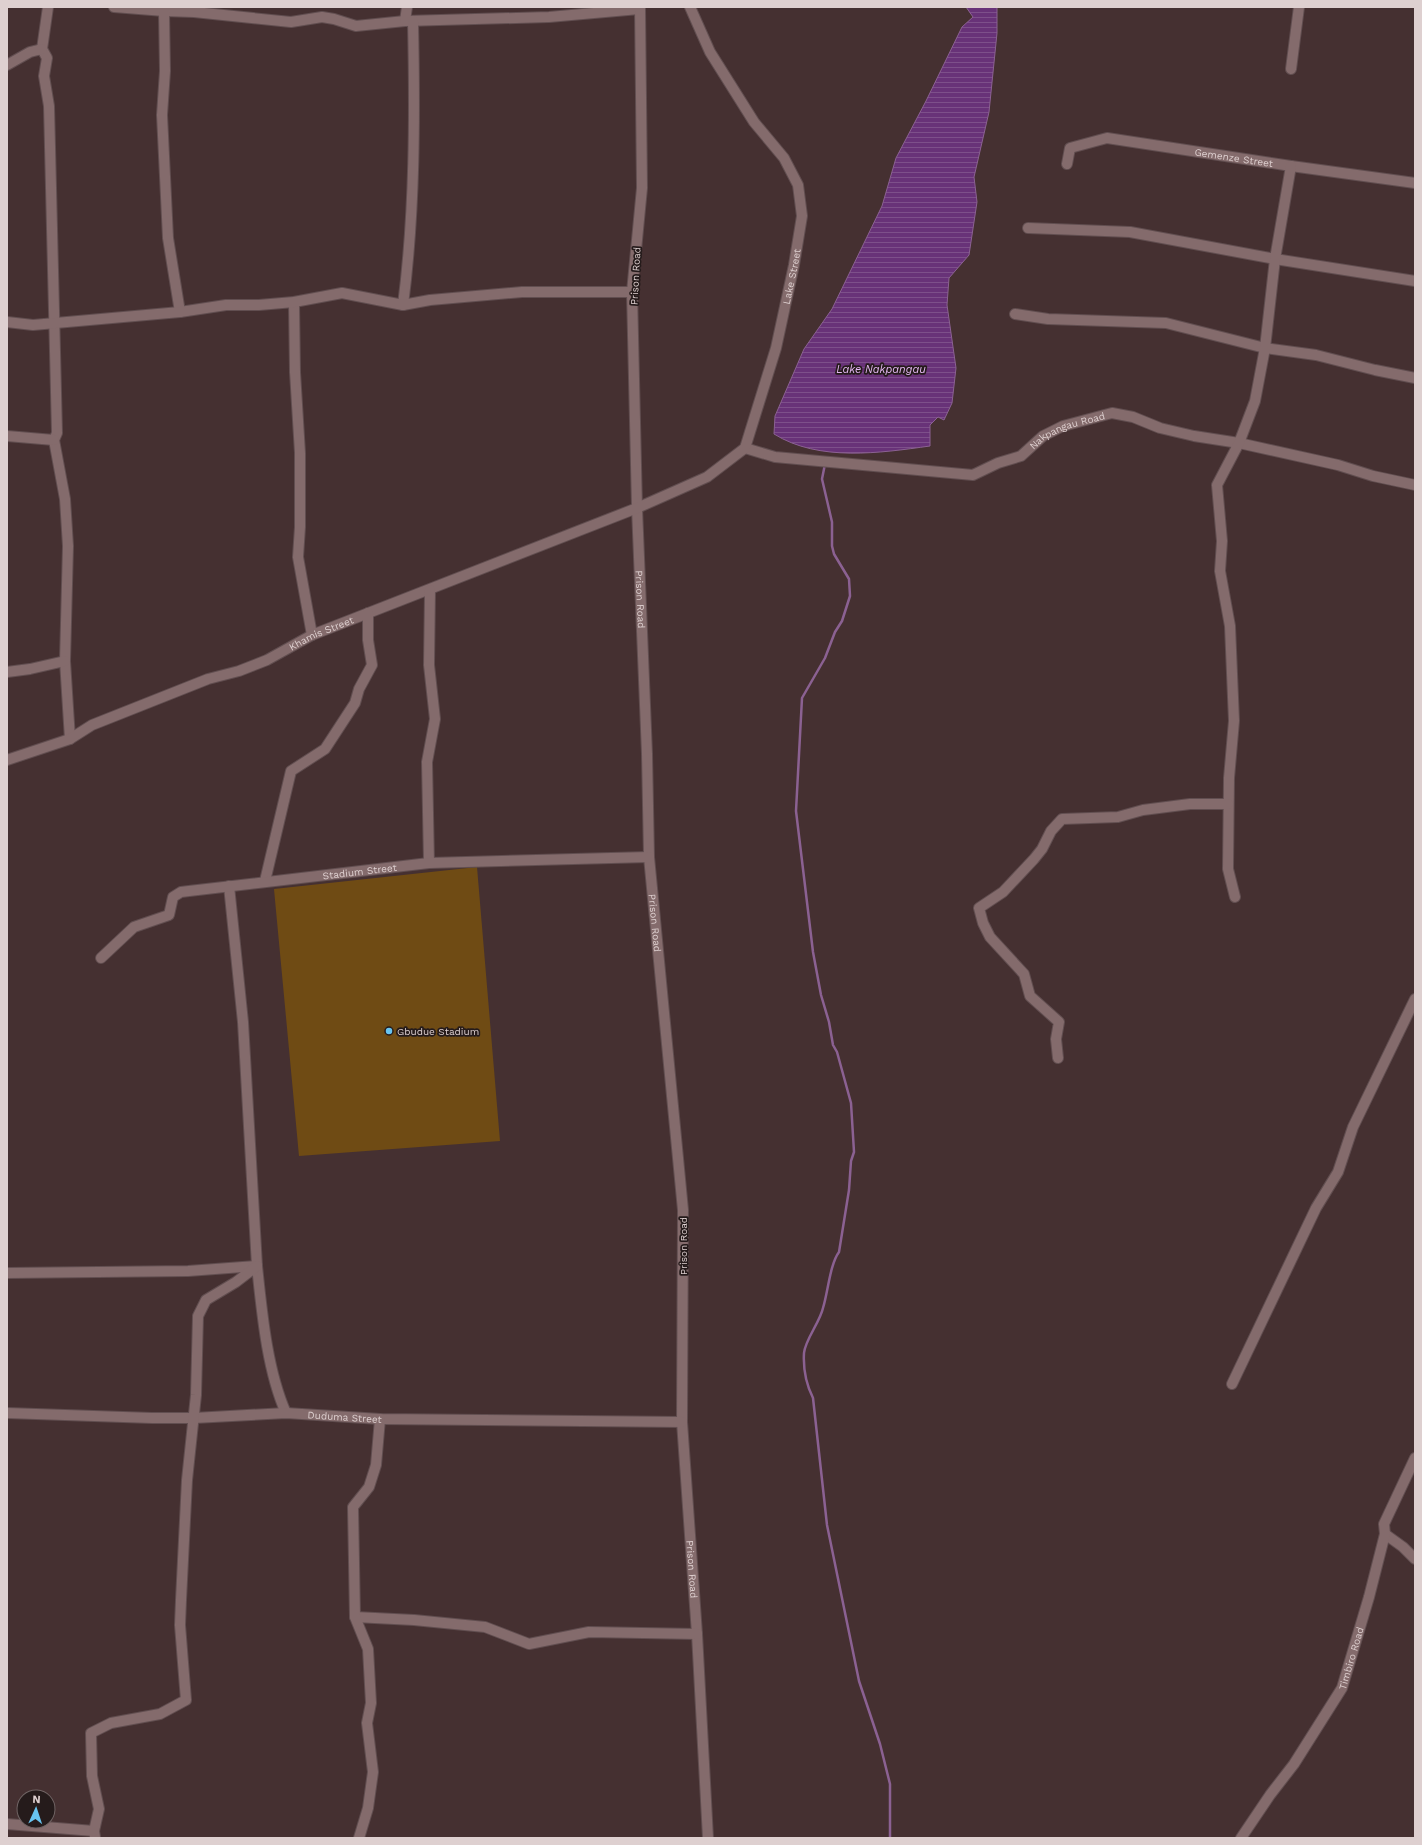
<svg xmlns="http://www.w3.org/2000/svg" width="1422" height="1845" font-family="'Work Sans',sans-serif">
<defs>
<pattern id="water-rules" width="6" height="5" patternUnits="userSpaceOnUse"><rect width="6" height="5" fill="#683278"/><path d="M0 2.5h6" fill="none" stroke="#7d4f8a"/></pattern>
</defs>
<rect width="100%" height="100%" fill="#453031"/>
<path fill="#6f4b14" d="M477,867L500,1141L299,1156L274,889Z"/>
<path fill="url(#water-rules)" stroke="#8b6192" d="M966,7H997V33L989,112L974,177L977,202L969,255L949,278L947,305L956,368L952,403L944,420L938,417L930,425V446C880,453 819,462 774,434L775,416L804,349L832,309L882,206L896,158L926,101L962,27L973,17Z"/>
<g fill="none" stroke-linecap="round" stroke-linejoin="round">
<path stroke="#8b6192" stroke-width="2.5" d="M825,464L822,479L832,522V546L834,554L849,579L850,596L842,621L835,632L825,658L802,698L796,811L813,952L821,995L829,1022L833,1045L837,1052L851,1103L854,1152L851,1161L849,1190L839,1252C830,1264 828,1292 823,1308C820,1322 805,1340 804,1353C803,1370 806,1384 813,1398L827,1525L859,1681L880,1744L890,1784V1838"/>
<g stroke="#614e50" stroke-width="12">
<g id="minor">
<path d="M48,7L42,49L47,58L44,76L49,106L57,433L54,440L65,499L68,546L65,661L70,739"/>
<path d="M114,7L164,11L194,12L291,22L322,17L334,19L356,26L405,21L549,17L639,9"/>
<path id="s1" d="M640,7L642,188L632,292L637,508L647,754L649,857L683,1210L682,1422L697,1634L708,1838"/>
<path d="M164,11L165,71L162,115L168,238L180,312"/>
<path d="M405,21L407,7"/>
<path d="M7,65L30,52L42,49"/>
<path d="M1291,69L1299,7"/>
<path id="s2" d="M1067,164L1070,148L1107,138L1291,166L1415,183"/>
<path d="M1028,228L1130,232L1275,259L1415,281"/>
<path d="M294,302L295,372L300,453V527L298,557L312,635"/>
<path d="M403,305C415,212 415,115 413,21"/>
<path d="M1015,314L1048,319L1166,323L1265,348L1316,355L1375,370L1415,378"/>
<path d="M7,322L33,325L180,312L226,305H259L294,302L342,293L403,305L430,300L522,292H632"/>
<path d="M7,436L54,440"/>
<path id="s3" d="M745,448L775,457L973,475L998,463L1021,456L1043,436L1063,426L1112,413L1133,417L1160,428L1194,436L1239,443L1338,465L1373,476L1415,485"/>
<path d="M7,672L30,669L65,661"/>
<path id="s4" d="M7,760L70,739L92,725L208,679L239,671L267,660L312,635L637,508L707,477L745,448L776,348L794,265L802,216L798,185L784,158L754,122L710,52L690,7"/>
<path d="M429,863L427,762L435,719L429,665L430,590"/>
<path d="M265,881L291,771L325,749L355,703L359,689L372,665L368,640V613"/>
<path d="M229,886L243,1022L257,1266C262,1313 267,1370 286,1413"/>
<path d="M1235,897L1228,869L1229,778L1234,721L1230,626L1220,571L1222,541L1217,485L1239,443L1255,401L1265,348L1275,259L1291,166"/>
<path id="s5" d="M101,958L134,927L169,915L173,897L181,892L189,891L429,863L649,857"/>
<path d="M1058,1058L1056,1039L1059,1022L1030,996L1024,974L990,937L983,923L979,908L1003,892L1034,859L1042,849L1051,831L1062,819L1118,817L1143,810L1190,804H1228"/>
<path d="M7,1273L188,1271L257,1266"/>
<path d="M1232,1384L1316,1208L1338,1172L1353,1127L1415,999"/>
<path id="s6" d="M7,1413L152,1418H194L286,1413L380,1419L682,1422"/>
<path d="M1385,1534L1403,1547L1415,1559"/>
<path d="M355,1617L414,1620L485,1627L529,1644L589,1632L697,1634"/>
<path d="M7,1824L94,1831L95,1837"/>
<path d="M94,1831L99,1809L92,1776L91,1733L111,1723L160,1714L186,1700L180,1625L181,1600L187,1480L196,1395L198,1316L206,1300L236,1282L257,1266"/>
<path d="M359,1838L368,1808L373,1772L367,1723L371,1703L368,1649L355,1617L353,1507L369,1487L376,1465L380,1419"/>
<path id="s7" d="M1241,1838L1270,1795L1294,1764L1342,1688L1369,1597L1385,1534L1384,1524L1415,1458"/>
</g>
</g>
<use href="#minor" stroke="#846b6c" stroke-width="10"/>
</g>
<circle fill="#68c4f0" stroke="#251b1b" stroke-width="1.5" cx="389" cy="1031" r="4"/>
<g text-anchor="middle" stroke-width="3.5" stroke-linejoin="round" paint-order="stroke">
<g font-size="10" fill="#ded0d0" stroke="#251b1b">
<text dy="4" stroke="none"><textPath href="#s2" startOffset="183">Gemenze Street</textPath></text>
<text transform="translate(635 276) rotate(-87)" y="4">Prison Road</text>
<text dy="4" stroke="none"><textPath href="#s4" startOffset="982">Lake Street</textPath></text>
<text dy="4" stroke="none"><textPath href="#s3" startOffset="336">Nakpangau Road</textPath></text>
<text dy="4" stroke="none"><textPath href="#s1" startOffset="593">Prison Road</textPath></text>
<text dy="4" stroke="none"><textPath href="#s4" startOffset="340">Khamis Street</textPath></text>
<text dy="4" stroke="none"><textPath href="#s5" startOffset="290">Stadium Street</textPath></text>
<text dy="4" stroke="none"><textPath href="#s1" startOffset="917">Prison Road</textPath></text>
<text transform="translate(683 1246) rotate(-90)" y="4">Prison Road</text>
<text dy="4" stroke="none"><textPath href="#s6" startOffset="338">Duduma Street</textPath></text>
<text dy="4" stroke="none"><textPath href="#s1" startOffset="1565">Prison Road</textPath></text>
<text dy="4" stroke="none"><textPath href="#s7" startOffset="212">Timbiro Road</textPath></text>
</g>
<g font-size="10" fill="#ded0d0" stroke="#251b1b" text-anchor="start">
<text x="397" y="1035">Gbudue Stadium</text>
</g>
<g font-size="11" font-style="italic" fill="#e5b9f4" stroke="#251b1b">
<text x="881" y="373">Lake Nakpangau</text>
</g>
</g>
<rect width="1422" height="1845" fill="none" stroke="#ded0d0" stroke-width="16"/>
<g transform="translate(36 1809) rotate(3)"><circle r="19" fill="#251b1b" stroke="#6f6363"/>
<path d="M0-3L7 15L0 10L-7 15Z" fill="#68c4f0"/>
<text y="-6" font-size="11" font-weight="bold" text-anchor="middle" fill="#ded0d0">N</text>
</g>
</svg>
